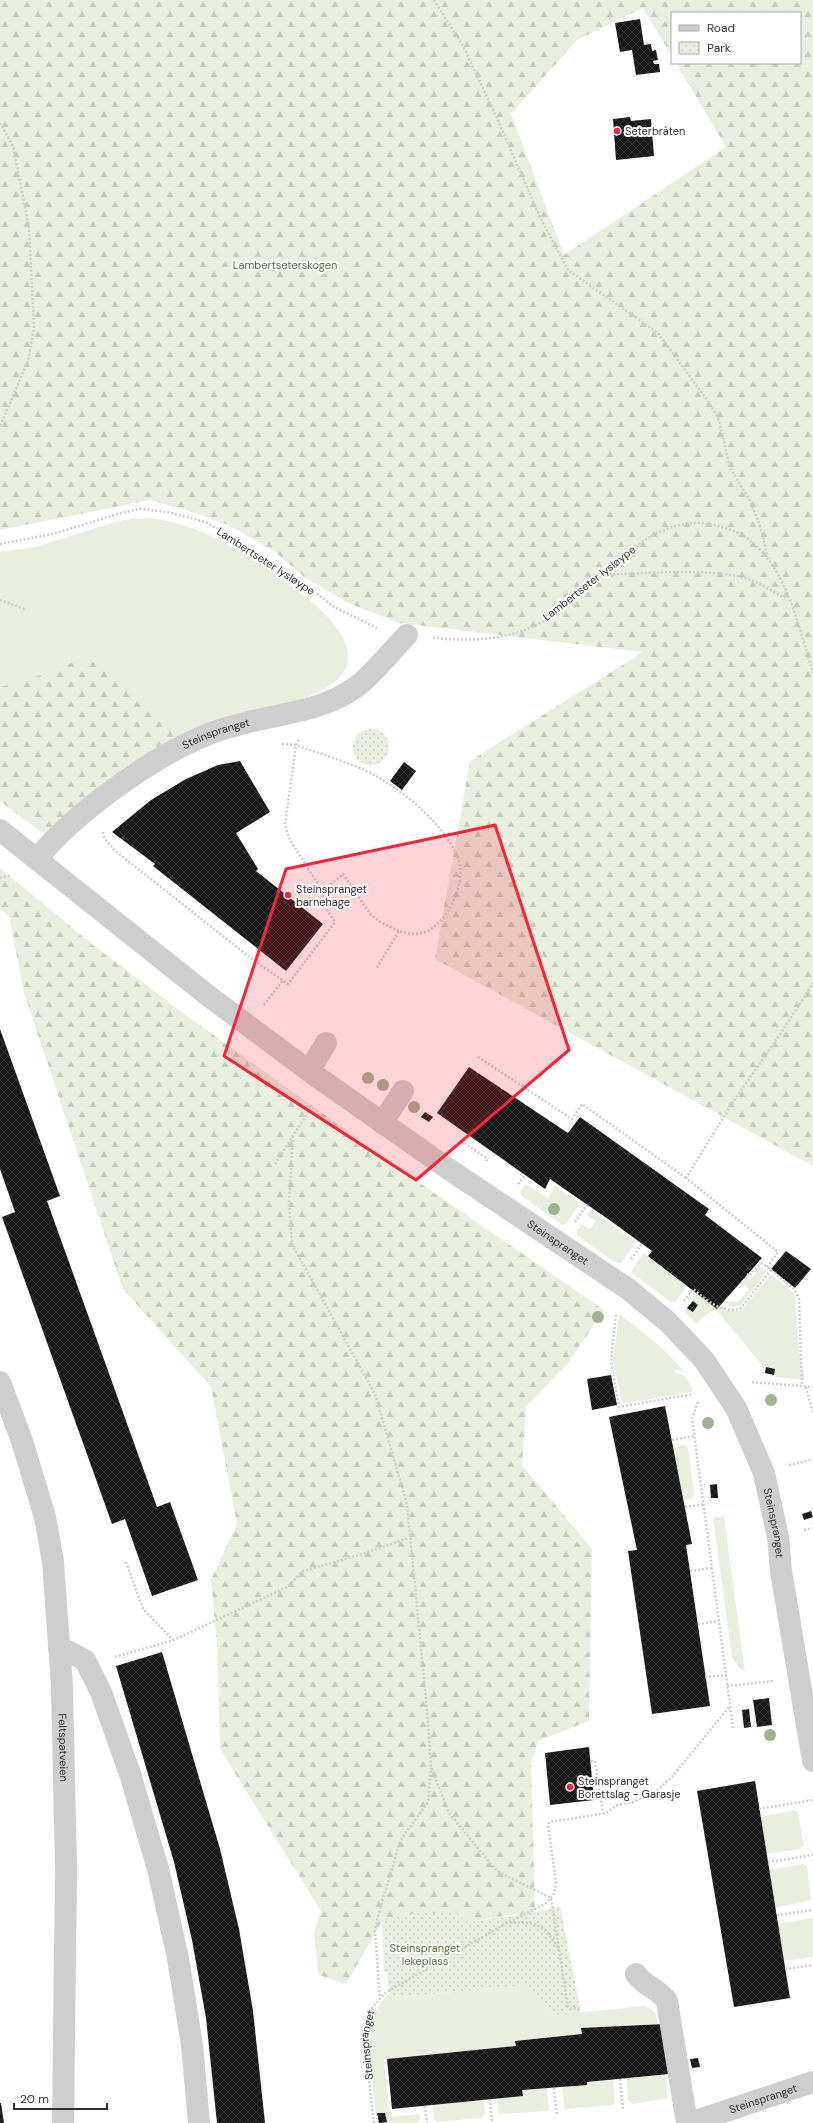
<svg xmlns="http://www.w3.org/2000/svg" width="813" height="2123" font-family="'DM Sans',sans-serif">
<defs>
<pattern id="forest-firs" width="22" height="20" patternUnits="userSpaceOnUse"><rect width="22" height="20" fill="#e8efde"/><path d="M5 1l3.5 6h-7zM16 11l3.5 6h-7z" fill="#c7cdbf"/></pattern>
<pattern id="park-dots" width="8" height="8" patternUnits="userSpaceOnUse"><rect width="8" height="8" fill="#e8efde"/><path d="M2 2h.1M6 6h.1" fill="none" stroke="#c7cdbf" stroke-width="1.8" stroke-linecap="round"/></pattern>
<pattern id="building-cross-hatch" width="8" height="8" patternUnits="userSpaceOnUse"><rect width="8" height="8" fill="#181818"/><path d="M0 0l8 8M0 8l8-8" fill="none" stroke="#313131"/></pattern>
</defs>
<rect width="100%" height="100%" fill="#fff"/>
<path fill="#e8efde" d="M148,518C207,524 255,560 302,594C321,608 355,639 347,665C337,698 263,709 234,720C217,726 196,743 179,753C136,780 92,807 49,834L0,801V552L36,547L105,525L123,520Z
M526,1184L548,1198L555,1186L580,1203L567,1223L562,1225L522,1196L520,1192Z
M591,1210L636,1242L621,1263L614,1262L577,1235V1231L582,1224L590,1229L596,1221L587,1216Z
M644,1253L686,1284L683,1286L685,1289L675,1302H671L632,1273L633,1268Z
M761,1267L767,1271L741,1305L732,1307L724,1302L725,1300L729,1303L731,1301L738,1302L749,1289L741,1283L746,1278L750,1280Z
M771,1274L795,1294L799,1350L805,1380L775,1377V1369L762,1365L715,1308L696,1323L684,1312L686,1308L693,1312L698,1305L692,1300L700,1289L727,1311H741Z
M619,1314C642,1331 664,1348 683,1370H675L674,1372L685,1376L692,1387V1392L622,1404L613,1360Z
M685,1445L688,1448L694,1495L691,1499L684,1500L673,1448Z
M722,1514L724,1517L745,1672L739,1668L732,1657L713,1518L722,1517Z
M794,1810L798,1812L804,1845L799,1849L767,1854L761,1817Z
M803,1864L807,1866L811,1900L775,1908L769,1870Z
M813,1918V1957L784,1961L778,1924Z
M526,1985L555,2015L645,2006L655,2012L658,2024L581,2028L582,2034L515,2041L516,2046L387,2059L384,2060L390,2117L419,2114L420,2120L418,2123H377L387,2121L385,2113H375C375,2075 354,2023 389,1994L390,1998Z
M665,2075L668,2098L632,2104L628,2100L627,2079Z
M613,2080L615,2101L613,2105L565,2109L562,2087Z
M547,2088L549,2109L547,2111L499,2114L497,2098L523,2096L522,2090Z
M483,2100L485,2113L481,2118L437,2122L434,2119L433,2105Z"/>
<path fill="url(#forest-firs)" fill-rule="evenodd" d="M0,0H813V1166L435,959L470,761L643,652L399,623L348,603L303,576L274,551L230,526L192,512L150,500L0,530ZM643,8L672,56V13H800V63H676L726,147L564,255L511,114L577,40Z
M86,657L132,691L177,737L109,782L44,834L0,801V687L31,679Z
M0,868L93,945L191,1019L417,1181L604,1310L568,1363L526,1407L522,1465L592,1549L589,1721L538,1741L531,1764L535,1914L508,1915L466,1923L382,1921L346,1984L319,1975L314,1934L321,1911L220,1749L217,1644L211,1580L237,1524L211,1387L123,1289L24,993L9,915L0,909Z"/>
<path fill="url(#park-dots)" d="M353 747a18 18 0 1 1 36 0a18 18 0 1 1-36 0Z
M560,1906L581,2013L555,2015L526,1985L390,1998L387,1973L384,1972L382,1921L411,1914L456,1912L466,1923C497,1917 530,1915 560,1906Z"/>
<path fill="url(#building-cross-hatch)" d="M640,19L644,45L651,44L652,51L656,50L658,60L653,61L654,64H659L660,72L636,75L632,50L620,52L615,23Z
M630,117L631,121L651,119L654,156L616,160L613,119Z
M240,761L270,812L236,833L258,869L256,871L323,924L286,971L153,866L155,864L112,832L151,800L186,779L218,765Z
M404,762L416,771L402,790L390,781Z
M0,1029L60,1196L47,1201L157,1507L170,1502L198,1580L152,1596L125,1519L112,1524L2,1217L15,1212L0,1169Z
M469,1067L568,1133L580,1117L709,1209L705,1215L762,1258L717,1309L648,1256L652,1251L608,1219L550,1179L545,1189L437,1113Z
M425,1112L433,1117L429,1122L421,1117Z
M786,1251L811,1269L795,1288L771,1269Z
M693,1301L698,1305L693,1312L687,1308Z
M766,1367L775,1369L774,1375L765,1373Z
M611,1375L617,1405L592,1410L587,1379Z
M665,1406L692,1544L686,1545L710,1706L652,1714L628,1551L637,1550L609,1417Z
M717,1484L718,1498H711L710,1485Z
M811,1511L813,1517L804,1520L802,1514Z
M162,1652L220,1849L239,1929L253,2011L265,2123H217L206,2018L192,1940L174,1862L116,1666Z
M769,1698L772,1725L757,1727L753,1700Z
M749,1709L751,1727L744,1728L742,1710Z
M589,1747L594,1800L550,1805L545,1753Z
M755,1781L790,1998L734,2007L697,1791Z
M664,2024L669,2074L587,2082V2085L522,2090L523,2096L392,2109L387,2059L516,2046L515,2041L582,2034L581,2028Z
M698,2058L700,2067L692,2068L690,2059Z
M0,2103H1L4,2123H0Z
M377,2113H385L387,2122L379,2123Z"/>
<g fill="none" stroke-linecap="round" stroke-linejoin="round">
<g stroke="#cecece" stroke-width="2.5" stroke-dasharray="2 2" stroke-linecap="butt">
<path d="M434,0L462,44L496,116L540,217L568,270L658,333L710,404L719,420L730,468L749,499L758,520L763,536L767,556"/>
<path d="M0,123L13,146L29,228L34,328L28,361L0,426"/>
<path d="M0,544L53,534L121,513L140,509L168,512L205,522L236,538L306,585L334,607L377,628"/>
<path d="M601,575C640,574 719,566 753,581C765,586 777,594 788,600"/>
<path d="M0,600L25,609"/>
<path d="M433,638C469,641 503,641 536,625C573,607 601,572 633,548C659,529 689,516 721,527C732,530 744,534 753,543C789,574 799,629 813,673"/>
<path d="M299,740L296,745C320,754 355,764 376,776C397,788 419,805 435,823C445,834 457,850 460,865C463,887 449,917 431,929C422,936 409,934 399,931L376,969"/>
<path d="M282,744L296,745L285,825L290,840L323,892"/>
<path d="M103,832L105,839L114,850L252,959L288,984L335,922L322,902L323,891L343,874L371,915L380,922L399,931"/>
<path d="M0,878L11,875"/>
<path d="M264,1005L283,980"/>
<path d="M478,1057L572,1119L582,1104L686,1178"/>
<path d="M293,1136L289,1201L292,1244L375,1394L407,1504L427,1710L431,1767L449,1813L497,1871L551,1898L568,2007L572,2009L580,2008"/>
<path d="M463,1142L468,1135"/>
<path d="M462,1144L463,1142L486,1158L487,1161"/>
<path d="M275,1164L312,1106"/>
<path d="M518,1184L525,1175"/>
<path d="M575,1222L587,1205"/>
<path d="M631,1259L642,1244"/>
<path d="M767,1267L778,1252L686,1178L731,1105L787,1024L813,983"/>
<path d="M771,1270L795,1290L799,1299L802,1386"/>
<path d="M747,1274L749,1276L761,1263"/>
<path d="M684,1301L693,1289C707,1300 722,1315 741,1308L771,1270L759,1261"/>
<path d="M616,1315L611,1361L619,1407L693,1394"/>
<path d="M752,1382L813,1387"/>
<path d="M806,1387L813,1413"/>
<path d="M698,1402L692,1418L733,1728"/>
<path d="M672,1440L695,1436"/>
<path d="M789,1465L813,1459"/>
<path d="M685,1507L704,1504"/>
<path d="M804,1530L813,1528"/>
<path d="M126,1562L143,1609L173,1640"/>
<path d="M690,1571L712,1568"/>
<path d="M698,1624L719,1621"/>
<path d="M115,1657L174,1640L287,1587L303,1571L359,1555L409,1538"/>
<path d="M705,1677L726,1675"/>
<path d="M727,1686L773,1681"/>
<path d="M591,1761H595L603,1813"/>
<path d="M759,1809L813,1800"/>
<path d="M768,1862L813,1855"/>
<path d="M777,1915L813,1910"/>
<path d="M510,1923C535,1921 545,1925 558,1948"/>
<path d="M785,1969L813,1965"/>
<path d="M380,2000L375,1931L378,1916L400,1841L428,1802L431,1768"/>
<path d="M620,2079L623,2109"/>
<path d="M554,2088L557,2115"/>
<path d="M490,2099L492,2122"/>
<path d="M425,2106L427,2123"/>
<path id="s1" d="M374,2123L364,2036L371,2009L385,1993L507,1923L545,1904L551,1898L554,1894L556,1882L548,1825L550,1822L606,1813L617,1805L633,1802L654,1793L671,1778L730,1706"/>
</g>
<g stroke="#cecece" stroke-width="22">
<path id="s2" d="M0,830L206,994L309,1071L447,1168L628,1289L668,1322L704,1360L736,1408L764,1473L778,1537L781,1571L813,1761"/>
<path id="s3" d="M37,859C73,814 151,758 204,736C217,730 231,727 245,723C283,713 323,711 356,687C372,676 393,649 407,635"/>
<path d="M309,1071L326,1043"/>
<path d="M382,1123L403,1091"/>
<path id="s4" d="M0,1382L22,1441L45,1517L53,1562L62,1686L66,1869L63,2123"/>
<path d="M59,1647L85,1660L101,1692L131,1777L158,1869L178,1958L192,2045L199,2123"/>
<path d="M636,1974C645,1987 658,1988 667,2001L687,2123"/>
<path id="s5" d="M690,2123L813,2082"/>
</g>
</g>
<g fill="#a2b192">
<circle cx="368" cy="1078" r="6"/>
<circle cx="383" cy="1085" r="6"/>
<circle cx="414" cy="1107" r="6"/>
<circle cx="554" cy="1209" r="6"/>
<circle cx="598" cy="1317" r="6"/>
<circle cx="771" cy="1400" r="6"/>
<circle cx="708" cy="1423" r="6"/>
<circle cx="770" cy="1735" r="6"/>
</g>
<path fill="#f5263a" fill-opacity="0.2" stroke="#f5263a" stroke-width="3" stroke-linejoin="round" d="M495,825L569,1050L416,1180L224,1056L286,869Z"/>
<g fill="#f5263a" stroke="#fff" stroke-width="1.5">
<circle cx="617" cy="131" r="4"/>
<circle cx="288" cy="895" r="4"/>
<circle cx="570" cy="1787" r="4"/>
</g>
<g text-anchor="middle" stroke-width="4" stroke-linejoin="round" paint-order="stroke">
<g font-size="11" fill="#313131" stroke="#fff" text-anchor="start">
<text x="625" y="135">Seterbråten</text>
<text x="296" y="893">Steinspranget<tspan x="296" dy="13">barnehage</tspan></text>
<text x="578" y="1785">Steinspranget<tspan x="578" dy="13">Borettslag - Garasje</tspan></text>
</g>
<g font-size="11" fill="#557239" stroke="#fff">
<text x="285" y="269">Lambertseterskogen</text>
<text x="425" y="1952">Steinspranget<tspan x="425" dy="13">lekeplass</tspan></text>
</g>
<g font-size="11" fill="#313131" stroke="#fff">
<text transform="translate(266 561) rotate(33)" y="4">Lambertseter lysløype</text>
<text transform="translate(589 583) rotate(-38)" y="4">Lambertseter lysløype</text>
<text dy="4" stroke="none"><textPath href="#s3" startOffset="221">Steinspranget</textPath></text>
<text dy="4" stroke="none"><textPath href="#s2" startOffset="694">Steinspranget</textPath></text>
<text dy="4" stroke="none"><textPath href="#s2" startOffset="1062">Steinspranget</textPath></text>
<text dy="4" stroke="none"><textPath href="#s4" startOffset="374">Feltspatveien</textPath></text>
<text dy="4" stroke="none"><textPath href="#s1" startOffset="79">Steinspranget</textPath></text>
<text dy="4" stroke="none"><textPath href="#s5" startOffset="77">Steinspranget</textPath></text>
</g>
</g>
<rect x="671" y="12" width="130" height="52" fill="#ffffff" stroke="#adadad"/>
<rect x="679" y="25" width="20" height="6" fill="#cecece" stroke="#adadad"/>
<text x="707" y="32" font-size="12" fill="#313131">Road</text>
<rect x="679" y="42" width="20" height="12" fill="url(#park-dots)" stroke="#adadad"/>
<text x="707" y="52" font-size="12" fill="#313131">Park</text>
<path d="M14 2103v6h93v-6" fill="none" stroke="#313131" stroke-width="2"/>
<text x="20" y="2103" font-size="12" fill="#313131" stroke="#ffffff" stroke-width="3" paint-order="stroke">20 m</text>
</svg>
